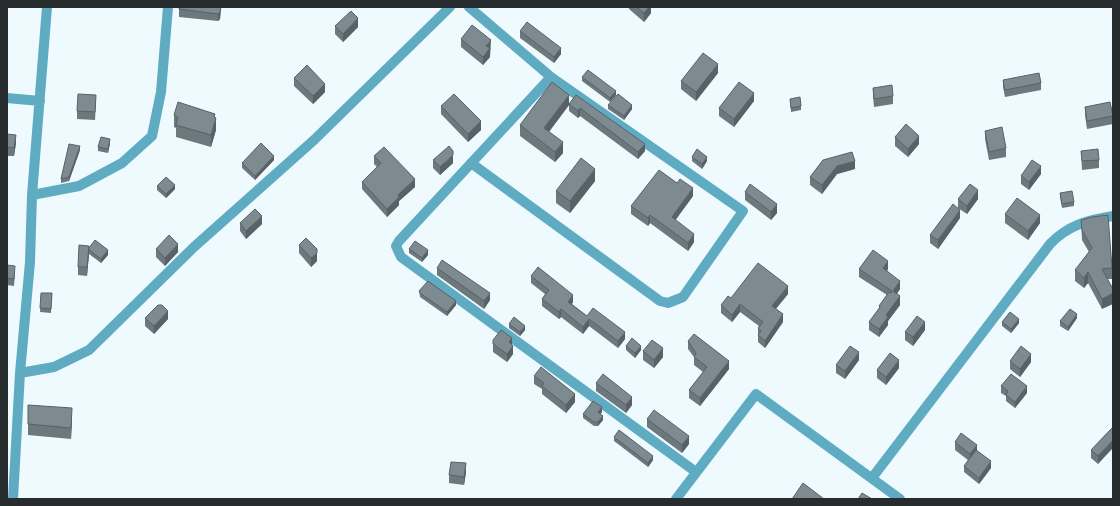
<svg xmlns="http://www.w3.org/2000/svg" width="1120" height="506" font-family="Merriweather,serif">
<rect width="100%" height="100%" fill="#eefafe"/>
<g fill="none" stroke-linecap="round" stroke-linejoin="round">
<path stroke="#5facc2" stroke-width="10" d="M469,7L551,77L743,211L683,297L668,303L660,301L471,163
M551,77L399,241L396,246L401,257L696,472
M7,98L40,101
M32,195L79,186L122,163L152,136L161,92L168,7
M20,373L54,367L89,350L194,247L314,140L450,7
M872,478L1050,244C1068,225 1088,220 1113,216
M13,499L20,373L30,262L32,195L47,7
M676,499L756,394L900,499"/>
</g>
<path fill="#6c787c" d="M179,7H221L220,19L218,21L179,17Z
M629,7H651V13L644,22L629,9Z
M335,26L358,27L343,42L335,34Z
M520,31L561,54L554,63L520,38Z
M461,39L491,48L490,49V57L483,65L461,47Z
M718,73L696,101L681,89V81Z
M582,77L616,95L610,102L582,81Z
M294,78L325,92L313,104L294,86Z
M1003,80L1041,83V90L1005,97L1003,87Z
M873,88L893,96V104L874,107L873,96Z
M576,95L645,151L638,159L580,116L578,118L569,111V105L549,132L563,153L555,162L520,136V125L569,104Z
M790,99L801,106V110L791,112Z
M754,101L734,127L719,116V108Z
M96,103L95,120L77,119V111Z
M608,105L632,109L624,120L608,109Z
M441,106L481,130L468,142L441,114Z
M1085,107L1113,115V124L1087,129L1085,115Z
M174,115L215,118L216,130L211,147L176,137V128L174,127Z
M985,131L1006,148V157L989,160L985,139Z
M7,134L16,143L14,156H7Z
M895,137L919,144L908,157L895,146Z
M110,143L108,153L98,151V147Z
M80,150L69,181L61,183V179Z
M1081,151L1099,160V168L1082,170Z
M374,156L415,187L399,201V205L387,217L362,189V182L377,167L374,164Z
M692,157L707,161L702,169L692,161Z
M274,160L255,180L242,168V163Z
M433,160L453,163L440,175L433,168Z
M855,169L837,174L822,194L810,185V177Z
M1041,174L1029,190L1021,184V176Z
M595,181L570,213L556,203V191Z
M157,186L175,189L166,198L157,190Z
M745,192L777,213L771,220L745,200Z
M1060,193L1074,202V206L1062,208L1060,197Z
M693,196L675,220L694,242L688,251L650,223L648,226L631,214V206Z
M958,199H978L967,214L958,208Z
M1005,214L1040,223L1028,240L1005,223Z
M960,218L938,249L930,243V235Z
M1081,220L1112,268V279H1108L1102,309L1088,283L1084,288L1075,281V270L1089,252L1082,240Z
M240,223L262,224L246,239L240,231Z
M299,245L317,261L311,267L299,253Z
M89,248L108,255L101,263L89,254L87,276L78,275V267Z
M156,249L178,252L165,266L156,257Z
M409,249L428,255L422,262L409,253Z
M7,265L15,273L14,286L7,285Z
M437,268L490,300L484,309L437,275Z
M859,269H888L887,271L900,289L897,294L900,305L888,321V325L879,337L869,330V322L879,309V306L887,295L859,277Z
M531,276L573,302L572,304L587,316L625,339L618,348L589,326L583,334L561,317L559,319L542,306V299L545,294L531,283Z
M419,291L456,305L447,316L420,297Z
M41,293H52L51,313L40,312Z
M788,294L776,309L783,322L765,348L758,342V328L759,326L740,312L732,322L721,313V305L731,298Z
M145,318L168,319L154,334L145,326Z
M1077,318L1068,331L1060,326V321Z
M1002,322L1019,323L1011,333L1002,326Z
M509,324L525,330L520,336L509,328Z
M925,330L913,346L905,340V332Z
M493,340L512,345L513,354L507,362L493,352Z
M688,341L729,369L700,406L689,398V390L703,372L694,365V357L688,349Z
M626,346L641,350L635,358L626,350Z
M643,351L663,357L654,368L643,360Z
M859,360L845,379L836,373V365Z
M1010,361L1031,362L1020,377L1010,369Z
M899,368L886,385L877,378V370Z
M534,376L575,402L566,413L542,394V389L534,384Z
M596,383L632,405L626,413L596,391Z
M1001,386L1027,393L1015,408L1006,401V396L1001,393Z
M602,412L600,414L603,420L598,426H594L583,418V414Z
M72,419L71,439L28,435V424Z
M647,419L689,444L682,453L647,427Z
M1113,427L1098,464L1091,458V450Z
M614,437L653,460L648,467L614,441Z
M955,442L977,450L991,468L979,484L964,472V466L968,460L955,450Z
M466,472L464,485L449,483V475Z"/>
<path fill="#586165" d="M221,7L220,19L218,21V14Z
M649,7H651V13L644,22V13Z
M358,18V27L343,42V34Z
M491,40L490,57L483,65V57L486,46Z
M561,48V54L554,63V57Z
M718,64V73L696,101V92Z
M325,84V92L313,104V96Z
M616,91V95L610,102V98Z
M754,93V101L734,127V119Z
M569,95V105L544,138V128Z
M632,105V109L624,120V116Z
M580,108V116L578,118V111Z
M215,114V122L216,118V130L211,147V135Z
M481,121V130L468,142V134Z
M16,135V143L14,156V148Z
M919,136V144L908,157V149Z
M110,139V143L108,153V149Z
M563,142V153L555,162V152Z
M645,144V151L638,159V152Z
M80,146V150L69,181V177Z
M453,155V163L440,175V167Z
M274,156V160L255,180V176Z
M707,157V161L702,169V164Z
M855,161V169L837,174L822,194V185L837,166Z
M1041,166V174L1029,190V182Z
M595,169V181L570,213V201Z
M415,179V187L399,201V205L387,217V209L398,195Z
M175,185V189L166,198V194Z
M693,188V196L672,225V217Z
M978,190V199L967,214V206Z
M777,204V213L771,220V212Z
M960,210V218L938,249V240Z
M650,215V223L648,226V218Z
M1040,215V223L1028,240V231Z
M262,216V224L246,239V231Z
M694,234V242L688,251V243Z
M178,244V252L165,266V258Z
M89,246V254L87,276V267Z
M108,250V255L101,263V259Z
M428,250V255L422,262V258Z
M317,253V261L311,267V258Z
M888,261V269L883,276V268Z
M1088,272V283L1084,288V278Z
M900,281V289L893,299V291Z
M788,286V294L772,313V306Z
M490,293V300L484,309V301Z
M1113,293V304L1102,309V299Z
M573,295V302L568,309V302Z
M900,296V305L888,321V325L879,337V329L886,315Z
M456,301V305L447,316V312Z
M740,304V312L732,322V315Z
M561,309V317L559,319V312Z
M168,311V319L154,334V326Z
M783,314V322L765,348V341Z
M1077,314V318L1068,331V327Z
M589,319V326L583,334V327Z
M1019,319V323L1011,333V329Z
M925,322V330L913,346V337Z
M525,326V330L520,336V332Z
M625,332V339L618,348V341Z
M512,338V346L509,342Z
M513,346V354L507,362V354Z
M641,346V350L635,358V353Z
M663,348V357L654,368V360Z
M859,352V360L845,379V371Z
M1031,354V362L1020,377V369Z
M899,360V368L886,385V377Z
M729,361V369L700,406V398Z
M1027,386V393L1015,408V402Z
M575,394V402L566,413V405Z
M632,397V405L626,413V405Z
M602,407V412L598,417V412Z
M72,408V419L71,439V428Z
M603,416V420L598,426V422Z
M689,436V444L682,453V445Z
M1113,440V448L1098,464V456Z
M977,445V453L970,462V454Z
M653,456V460L648,467V463Z
M991,461V468L979,484V478Z
M466,463V472L464,485V477Z"/>
<path fill="#7d8b90" stroke="#586165" d="M179,7H221L220,12L218,14L179,9Z
M636,7H649L644,13Z
M351,11L358,18L343,34L335,26Z
M527,22L561,48L554,57L520,31Z
M472,25L491,40L486,46L490,48L483,57L461,39Z
M703,53L718,64L696,92L681,81Z
M307,65L325,84L313,96L294,78Z
M588,70L616,91L610,98L582,77Z
M1039,73L1041,83L1005,90L1003,80Z
M552,82L569,95L544,128L563,142L555,152L520,125Z
M739,82L754,93L734,119L719,108Z
M892,85L893,96L874,99L873,88Z
M78,94L96,95L95,112L77,111Z
M454,94L481,121L468,134L441,106Z
M618,94L632,105L624,116L608,105Z
M576,95L645,144L638,152L580,108L578,111L569,104Z
M800,97L801,106L791,108L790,99Z
M178,102L215,114L214,117L216,118L211,135L176,125L178,117L174,115Z
M1110,102L1113,116L1087,121L1085,107Z
M906,124L919,136L908,149L895,137Z
M1002,127L1006,148L989,152L985,131Z
M7,134L16,135L14,148L7,147Z
M101,137L110,139L108,149L98,147Z
M261,143L274,156L255,176L242,163Z
M69,144L80,146L69,177L61,179Z
M449,146L453,151V155L440,167L433,160Z
M384,147L415,179L398,195L399,197L387,209L362,182L381,163L374,156Z
M697,149L707,157L702,164L692,157Z
M1098,149L1099,160L1082,161L1081,151Z
M852,152L855,161L837,166L822,185L810,177L823,160Z
M581,158L595,169L570,201L556,191Z
M1032,160L1041,166L1029,182L1021,176Z
M659,170L677,183L680,179L693,188L672,217L694,234L688,243L650,215L648,218L631,206Z
M166,177L175,185L166,194L157,186Z
M750,184L777,204L771,212L745,192Z
M970,184L978,190L967,206L958,199Z
M1072,191L1074,202L1062,204L1060,193Z
M1017,198L1040,215L1028,231L1005,214Z
M953,204L960,210L938,240L930,235Z
M255,209L262,216L246,231L240,223Z
M1108,215L1112,268L1102,269L1113,289V293L1102,299L1088,272L1084,278L1075,270L1092,248L1082,230L1081,220L1092,217Z
M169,235L178,244L165,258L156,249Z
M306,238L317,249V253L311,258L299,245Z
M95,240L108,250L101,259L88,249Z
M415,241L428,250L422,258L409,249Z
M79,245L89,246L87,267H78Z
M873,250L888,261L883,268L900,281L893,291L900,296L886,315L888,317L879,329L869,322L880,307L879,306L889,292L891,293L892,291L859,269Z
M442,260L490,293L484,301L437,268Z
M758,263L788,286L772,306L783,314L765,341L758,335L761,331L758,328L763,322L740,304L732,315L721,305L728,296L731,298Z
M7,265L15,266L14,279L7,278Z
M538,267L573,295L568,302L587,316L593,308L625,332L618,341L589,319L583,327L561,309L559,312L542,299L549,290L531,276Z
M428,281L456,301L447,312L420,293L419,291Z
M41,293H52L51,309L40,308Z
M158,305H162L168,311L154,326L145,318Z
M1070,309L1077,314L1068,327L1060,321Z
M1010,312L1019,319L1011,329L1002,322Z
M917,316L925,322L913,337L905,332Z
M514,317L525,326L520,332L509,324Z
M501,330L512,338L509,342L513,346L507,354L493,344V340Z
M694,334L729,361L700,398L689,390L707,367L694,357L696,353L688,341Z
M632,338L641,346L635,353L626,346Z
M652,340L663,348L654,360L643,351Z
M850,346L859,352L845,371L836,365Z
M1021,346L1031,354L1020,369L1010,361Z
M890,353L899,360L886,377L877,370Z
M541,367L575,394L566,405L542,386L544,383L534,376Z
M603,374L632,397L626,405L596,383Z
M1011,374L1027,386L1015,402L1006,395L1008,391L1001,386Z
M593,401L602,407L598,412L603,416L598,422H594L583,414Z
M28,405L72,408L71,428L28,424Z
M654,410L689,436L682,445L647,419Z
M1113,427V440L1098,456L1091,450Z
M619,430L653,456L648,463L614,437Z
M961,433L977,445L970,454L955,442Z
M976,450L991,461L979,478L964,466Z
M451,462L466,463L464,477L449,475Z
M803,483L824,499H792Z
M862,493L872,499H858Z"/>
<rect width="1120" height="506" fill="none" stroke="#272c2e" stroke-width="16"/>
</svg>
